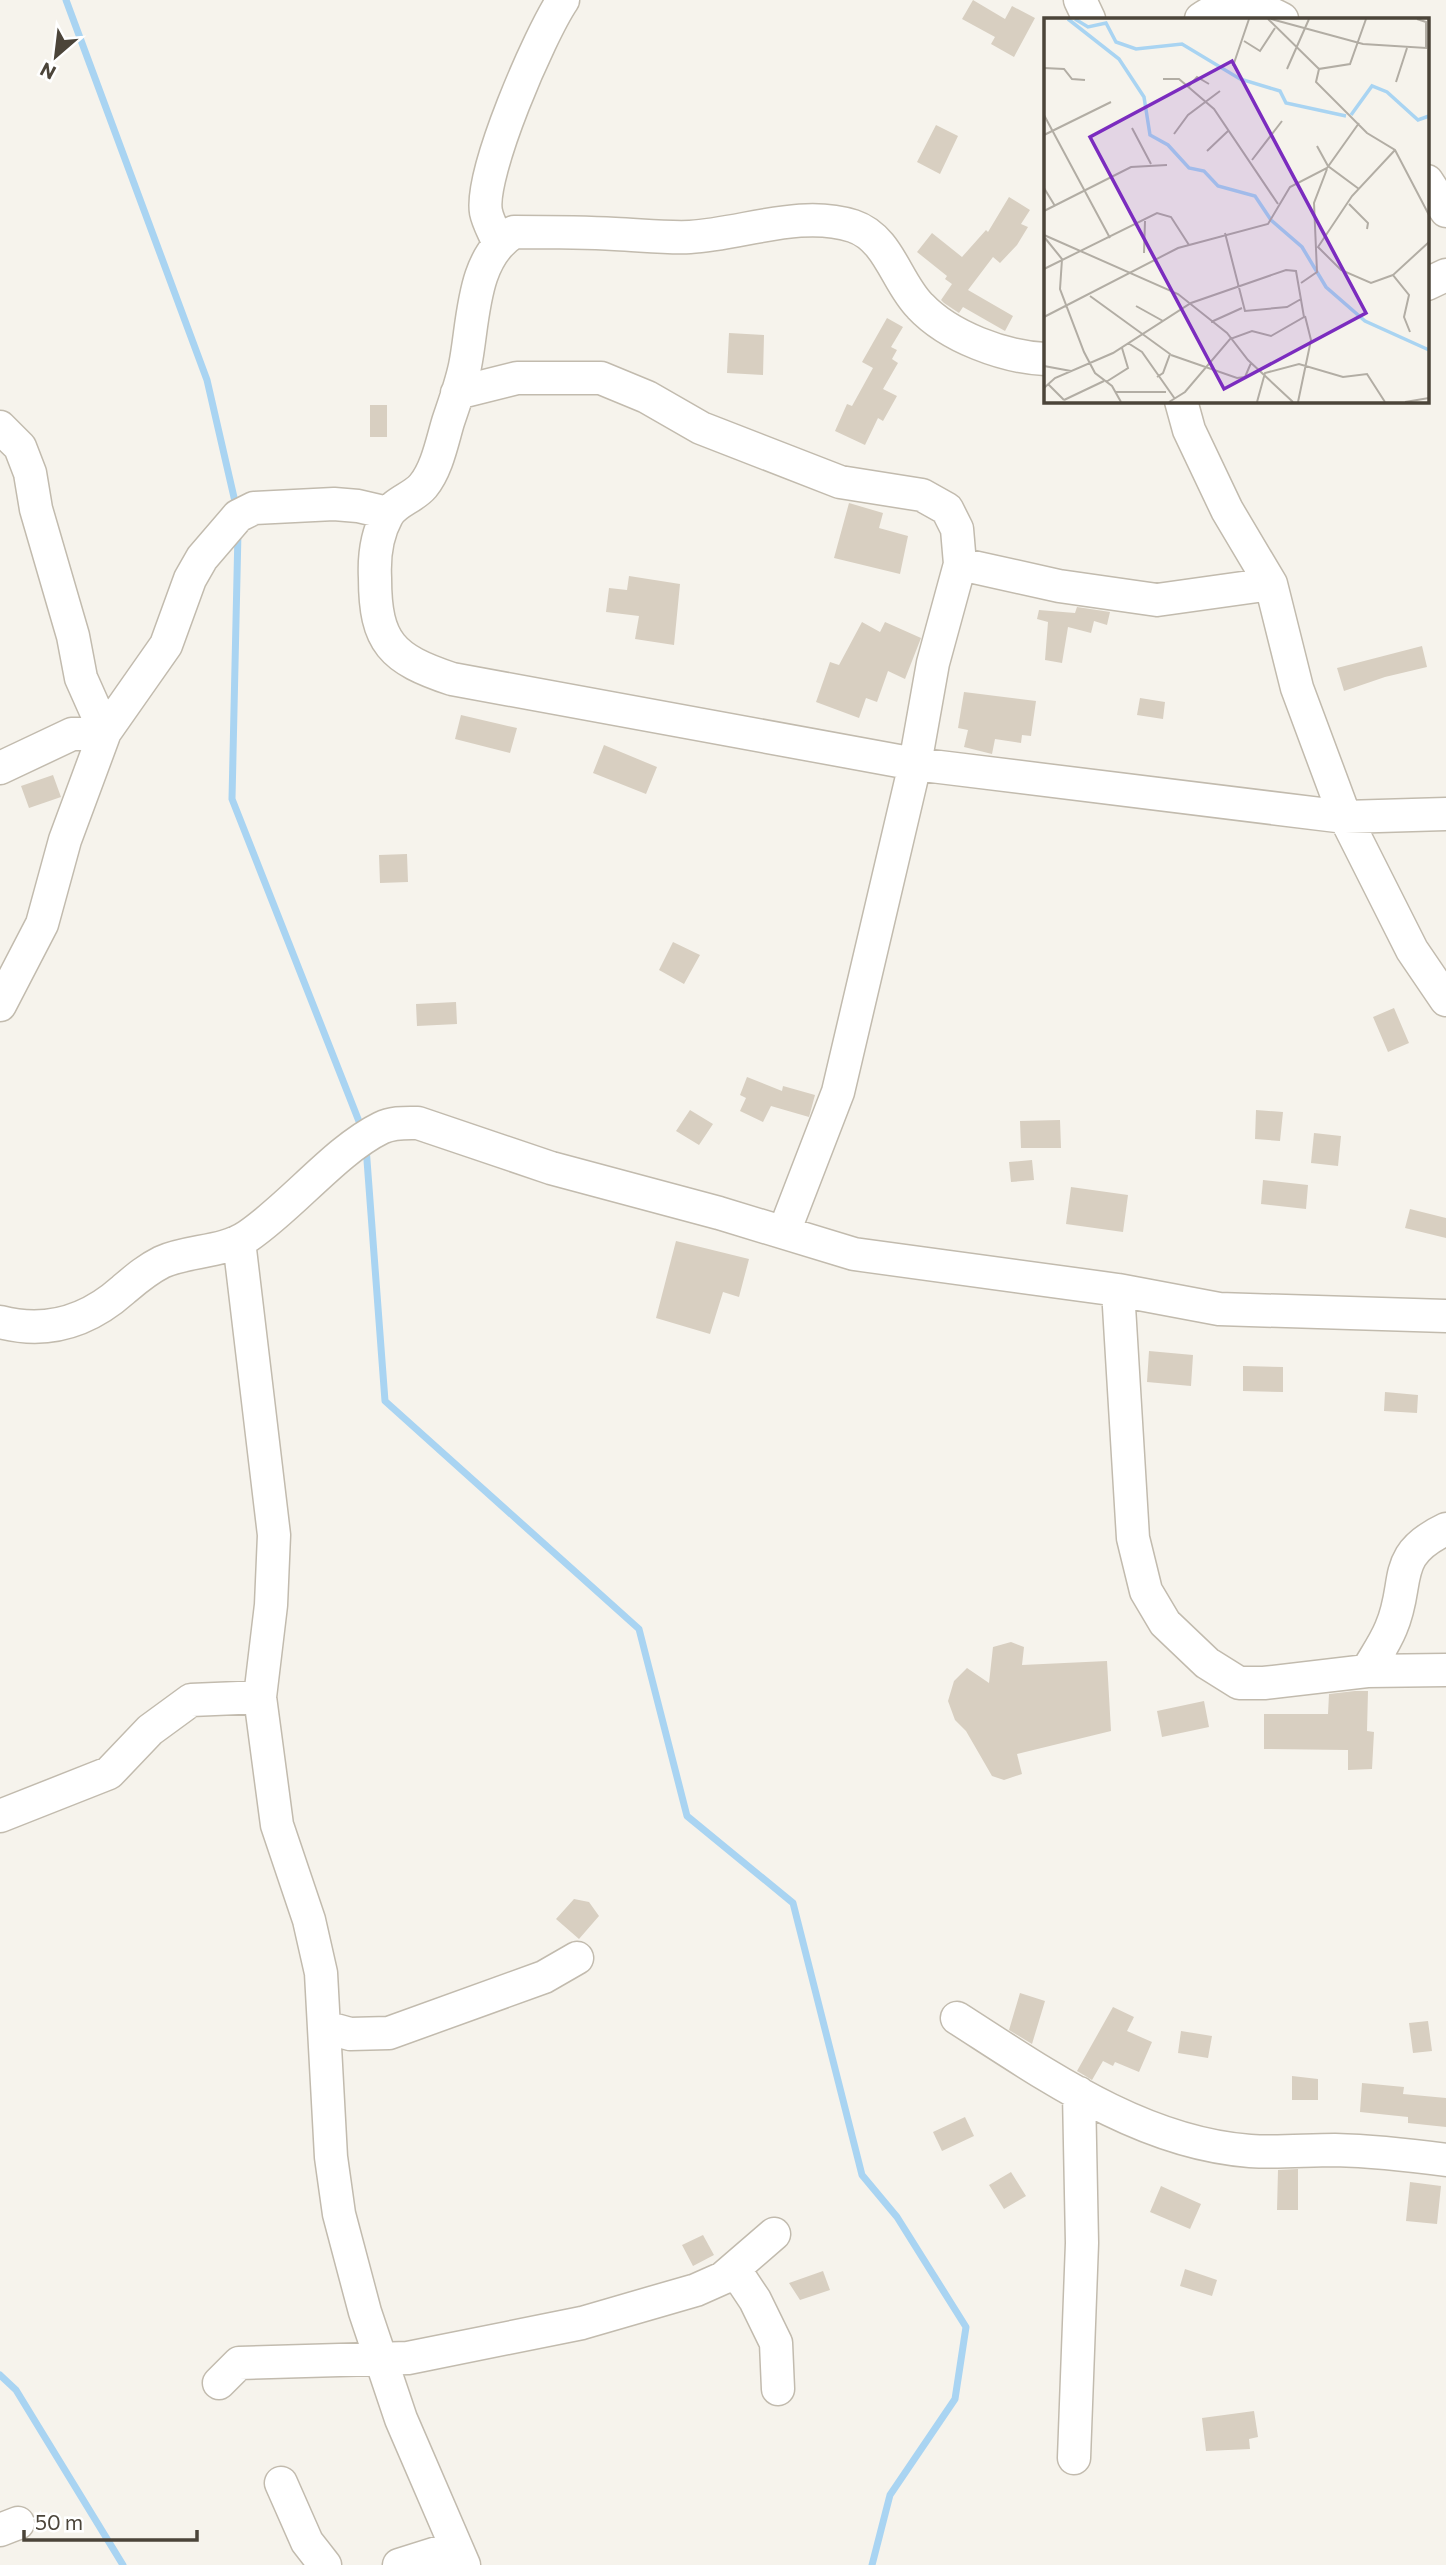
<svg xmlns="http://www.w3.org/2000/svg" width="1446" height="2565" font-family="Commissioner,sans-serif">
<rect width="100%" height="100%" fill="#f6f3ec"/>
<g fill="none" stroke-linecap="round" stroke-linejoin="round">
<path stroke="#a9d4f2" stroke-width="7" d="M66,0L207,380L236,506
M238,532L232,799L362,1129
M366,1147L385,1401L639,1629L687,1816L793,1903L862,2175L897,2217L966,2327L955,2399L890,2495L872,2565
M0,2375L16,2390L123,2565"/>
</g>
<path fill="#d8cfc1" d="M973,0L1005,19L1012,6L1035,18L1014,57L991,44L995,37L962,19Z
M936,125L958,136L940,174L917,162Z
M1009,197L1030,210L1021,224L1028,227L1017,245L1000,263L993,257L968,290L1013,316L1005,331L963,307L959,313L944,303L941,300L952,284L945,279L947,276L917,252L932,233L962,257L986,230L988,232Z
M887,318L903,327L891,347L897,350L892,359L898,363L883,389L897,396L883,421L878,418L865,445L835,431L847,404L852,406L873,368L862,362Z
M729,333L764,335L763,375L727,373Z
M370,405H387V437H370Z
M849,503L883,513L879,528L908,536L900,574L834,558Z
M629,576L680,584L674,645L635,639L639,616L606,612L609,588L627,590Z
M1077,607L1110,612L1107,625L1094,621L1091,633L1068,627L1062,663L1045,660L1048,622L1037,619L1039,610L1075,613Z
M862,622L880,632L885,622L921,638L905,679L888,671L877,702L866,698L859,718L816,702L830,662L839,665Z
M1422,646L1427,667L1385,677L1344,691L1337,668Z
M964,692L1036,701L1031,736L1022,735L1021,743L995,739L992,754L964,747L968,730L958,728Z
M1140,698L1165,702L1163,719L1137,715Z
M461,715L517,728L510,753L455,739Z
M604,745L657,767L646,794L593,773Z
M53,775L61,797L29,808L21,786Z
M407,854L408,882L380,883L379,855Z
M673,942L700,955L684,984L659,970Z
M456,1002L457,1024L417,1026L416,1004Z
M1394,1008L1409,1043L1388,1052L1373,1017Z
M747,1077L782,1091L783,1086L815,1095L809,1117L771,1106L763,1122L740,1111L746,1098L740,1095Z
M690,1110L713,1124L699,1145L676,1131Z
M1256,1110L1283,1112L1280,1141L1255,1139Z
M1060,1120L1061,1148H1021L1020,1121Z
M1314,1133L1341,1136L1338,1166L1311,1163Z
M1032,1160L1034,1180L1011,1182L1009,1162Z
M1263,1180L1308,1185L1306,1209L1261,1204Z
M1071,1187L1128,1195L1123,1232L1066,1224Z
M1410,1209L1446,1218V1238L1405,1228Z
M676,1241L749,1259L739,1297L723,1292L710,1334L656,1318Z
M1149,1351L1193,1355L1191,1386L1147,1382Z
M1243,1366L1283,1367V1392L1243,1391Z
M1385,1392L1418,1395L1417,1413L1384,1411Z
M1011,1642L1024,1647L1022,1665L1107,1661L1111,1731L1017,1754L1022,1774L1004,1780L992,1776L966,1731L955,1720L948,1701L954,1681L967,1668L989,1683L993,1647Z
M1355,1691H1368L1367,1731L1374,1732L1372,1769L1348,1770V1750L1264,1749V1714H1328L1329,1694Z
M1204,1701L1209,1727L1162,1737L1157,1711Z
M574,1899L589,1902L599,1916L579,1939L556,1919Z
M1020,1993L1045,2001L1032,2044L1009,2030Z
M1113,2007L1134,2017L1127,2031L1152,2042L1139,2072L1115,2062L1113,2066L1103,2061L1092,2080L1077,2071Z
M1428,2021L1432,2051L1413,2053L1409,2023Z
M1181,2031L1212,2036L1208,2058L1178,2053Z
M1292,2076L1318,2079V2100H1292Z
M1362,2083L1404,2087L1403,2094L1446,2098V2127L1408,2123V2117L1360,2112Z
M965,2117L974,2136L942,2151L933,2132Z
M1298,2169V2210H1277L1278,2170Z
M1011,2172L1026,2196L1004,2209L989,2185Z
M1410,2182L1441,2186L1437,2224L1406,2221Z
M1161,2186L1201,2204L1190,2229L1150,2212Z
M703,2235L714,2255L693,2266L682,2245Z
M1185,2269L1217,2280L1212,2296L1180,2286Z
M823,2271L830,2290L800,2300L789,2283Z
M1254,2411L1258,2437L1249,2439L1250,2449L1206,2451L1202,2418Z"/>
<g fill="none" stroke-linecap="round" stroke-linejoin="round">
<g stroke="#c2bbae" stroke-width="35">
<path id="minor" d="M1080,0L1089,19
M1201,19C1227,0 1254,4 1282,19
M1427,181L1446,211
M498,242C494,232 488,222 486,212C479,174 540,34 563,0
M1427,284L1446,275
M1045,359C1004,357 949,337 920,306C896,282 889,238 853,226C801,209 743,234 690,237C665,238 640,235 615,234C582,232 548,232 514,232C471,258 474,322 465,366C461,385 454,404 448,422C442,442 437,469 423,486C413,498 394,502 387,516C377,534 374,558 375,578C375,643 392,659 452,679L915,764L1345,817L1446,814
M457,393L517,378H601L647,397L701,428L840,482L922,495L947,509L957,529L960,564L933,663L915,764L838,1092L784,1232
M1181,401L1189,430L1227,510L1271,584L1297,688L1345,817L1412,950L1446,1000
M0,427L20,447L30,473L36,509L73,636L81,678L105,732L72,734L0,768
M960,564L1059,586L1157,600L1271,584
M0,1005L42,924L65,840L105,732L166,645L190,579L202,558L238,516L254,508L334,504L358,506L388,513
M239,1241L274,1535L271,1605L260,1697L277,1825L309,1920L321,1973L331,2157L339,2214L365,2312L401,2419L464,2565
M1118,1290L1133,1538L1146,1591L1165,1623L1207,1663L1239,1683H1264L1367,1671L1446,1670
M0,1322C46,1334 87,1322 123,1290C136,1279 146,1270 162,1262C189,1250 223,1253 248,1236C292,1206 336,1150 381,1128C393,1122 406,1123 418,1123L551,1168L719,1213L854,1254L1118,1290L1219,1309L1446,1316
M1367,1671C1375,1657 1385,1643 1391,1628C1411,1582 1389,1556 1446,1529
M0,1816L109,1773L150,1730L191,1700L260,1697
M957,2018C1046,2075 1141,2143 1250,2151C1278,2153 1307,2150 1335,2150C1372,2151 1409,2155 1446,2160
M325,2027L350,2034L389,2033L544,1977L577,1958
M735,2270L755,2300L776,2343L778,2389
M219,2383L239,2363L408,2358L582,2323L696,2290L723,2278L774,2234
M1074,2458L1082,2243L1079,2093
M281,2483L307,2542L325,2565
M0,2530L18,2523
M399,2565L456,2547"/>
</g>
<use href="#minor" stroke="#fff" stroke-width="32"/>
</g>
<g transform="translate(1044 18)">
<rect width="385" height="385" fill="#f6f3ec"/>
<path fill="none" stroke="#a9d4f2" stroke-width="3.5" d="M24,1L75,41L100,79L106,117L124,127L145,150L160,153L174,168L211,178L227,202L258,229L282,269L321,303L385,332M31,1L44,9L62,5L72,24L92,31L138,26L196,61L236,73L242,85L302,98M307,97L328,68L343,74L374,102L385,98"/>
<path fill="none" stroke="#b2ada4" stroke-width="2" d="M224,1L275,51M227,1L319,26L382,30V4L373,1M322,1L306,46L275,51L272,64L323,115L351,132L385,197M200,23L216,33L231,10M189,48L205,1M0,50L20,51L28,61L41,62M243,51L265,1M119,61H135L170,91L234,186M352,64L363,30M144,69L153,59L165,66M0,97L66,220M88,110L107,146M130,116L144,97L176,73M0,117L67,84M273,128L284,148L315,171M163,133L184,113M208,142L238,103M0,170L11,188M305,186L324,205L323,211M0,193L87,149L123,147M181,215L201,293L243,289L257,281M0,217L134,276L183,315L204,342L249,384M1,220L18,241L16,271L40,334L51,355L68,368L77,384M100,235L101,203M0,251L113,195L127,199L145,227M349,257L327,265L297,252L274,229L308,178L351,132M257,265L273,254L270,185L283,151M46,278L126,336L119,355L113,359M92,288L119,303M0,299L134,230L224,206L246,169L283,150L315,105M167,304L198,290M366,314L360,299L365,277L349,257L385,224M84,325L98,334L131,381M127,337L193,360L201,359L207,345M0,348L27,353M62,364L84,350L78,330M4,366L20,382M0,370L11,360L69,335L147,285L242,252L252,253L260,299L227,318L208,313L186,321L141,374L125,384M72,374H122M20,382L60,363M213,384L221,355L255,346L299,359L323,356L341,384M254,384L267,322L261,298M361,384L385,380"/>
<path fill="#7b2cbf" fill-opacity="0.15" stroke="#7b2cbf" stroke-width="3.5" d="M188,43L322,295L180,371L46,119Z"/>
<rect width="385" height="385" fill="none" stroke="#4b4439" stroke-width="3.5"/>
</g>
<g transform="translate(56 56) rotate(208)" stroke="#ffffff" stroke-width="5" paint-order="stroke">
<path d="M0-5L12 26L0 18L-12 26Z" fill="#4b4439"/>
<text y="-10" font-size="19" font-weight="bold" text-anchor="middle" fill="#4b4439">N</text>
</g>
<path d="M24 2530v10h173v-10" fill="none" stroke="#4b4439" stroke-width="3.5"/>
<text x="35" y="2530" font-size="21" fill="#4b4439" stroke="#ffffff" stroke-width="5" paint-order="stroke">50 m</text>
</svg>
